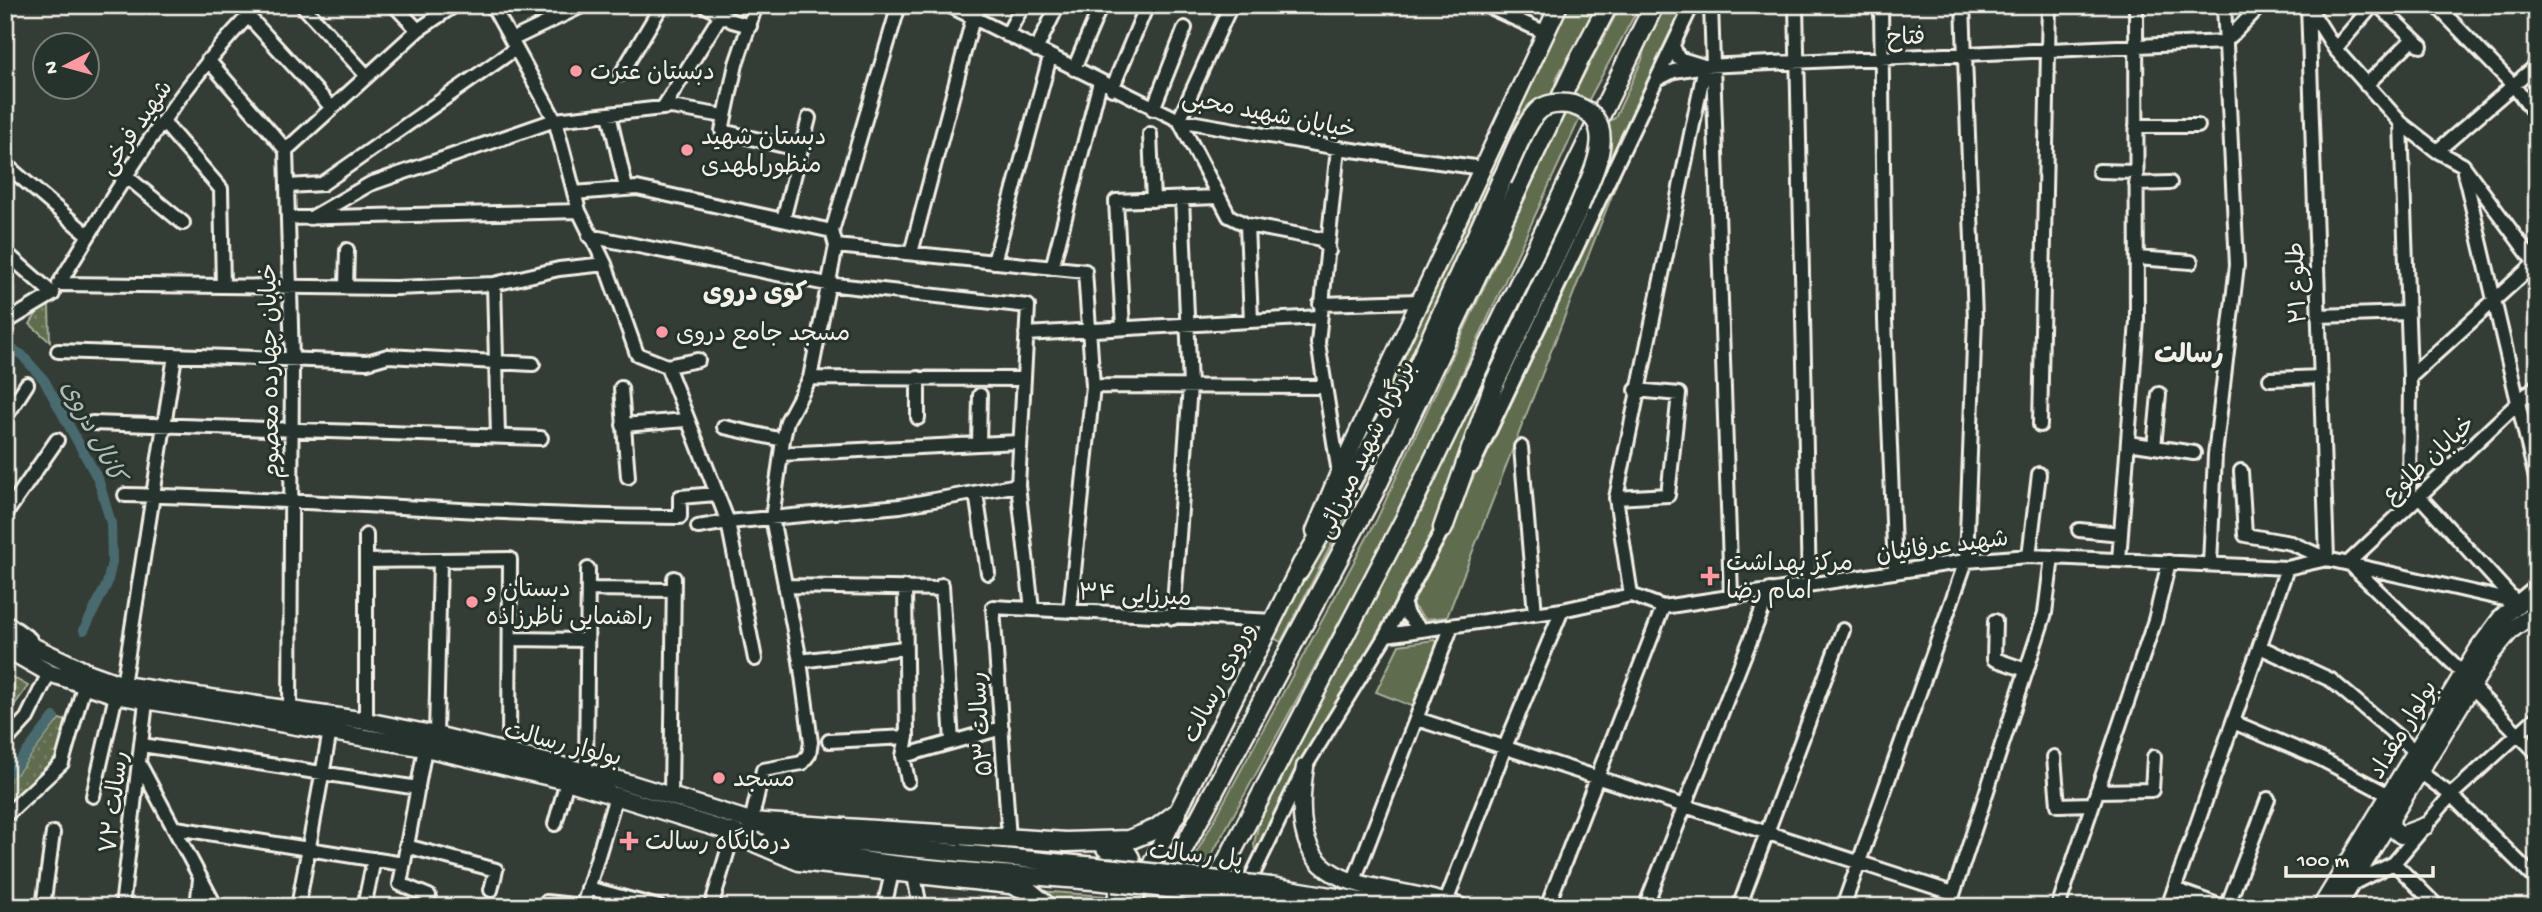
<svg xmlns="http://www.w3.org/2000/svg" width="2542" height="912" font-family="'Gochi Hand','Playpen Sans Arabic',sans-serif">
<defs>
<pattern id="park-dots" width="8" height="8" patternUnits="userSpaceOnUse" patternTransform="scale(1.75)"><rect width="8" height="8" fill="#5f6c4d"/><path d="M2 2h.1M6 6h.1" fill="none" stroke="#778167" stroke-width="1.8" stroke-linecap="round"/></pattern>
</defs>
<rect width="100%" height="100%" fill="#343c36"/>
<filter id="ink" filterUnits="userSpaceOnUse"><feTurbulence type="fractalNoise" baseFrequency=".0143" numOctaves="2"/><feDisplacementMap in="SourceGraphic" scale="14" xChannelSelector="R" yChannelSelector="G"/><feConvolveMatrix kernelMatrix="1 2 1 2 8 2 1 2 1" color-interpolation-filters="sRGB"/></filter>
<g filter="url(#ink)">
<path fill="#5f6c4d" stroke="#aaae9a" stroke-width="2" d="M1566,5H1599L1558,75L1551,98L1465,271L1354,467L1349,465Z
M1621,5H1640L1585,107L1393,524L1183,907H1167L1377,519L1571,99Z
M1665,5H1686L1608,168L1590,152L1604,124L1615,118L1642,60L1645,43Z
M1625,162L1447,617L1425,619L1412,605Z
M1483,377L1491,380L1439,523L1255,852L1254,843L1264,802L1420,514Z
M1387,426H1393L1281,642L1274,638L1319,544Z
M1434,640L1441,642L1414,707L1376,692L1399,645Z
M1039,891L1104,896L1099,907H1061Z"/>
<path fill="url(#park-dots)" stroke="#aaae9a" stroke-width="2" d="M42,305H49L50,342L30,324Z
M5,673L28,686L5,718Z
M59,719L67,721L57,757L5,812V781L17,773Z"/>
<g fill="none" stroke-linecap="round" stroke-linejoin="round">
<path stroke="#486b6e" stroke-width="10" d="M5,345L22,355L44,380L98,479L111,523L112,562L107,584L84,630
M5,776L13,770L54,717"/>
<g stroke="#f4f1e8" stroke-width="18">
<path id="minor" d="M238,5L332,108
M302,5L367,76
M394,5L418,30
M492,5L555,120L579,211L605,264L637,354L667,366L728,522L900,506L1018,485
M704,5L732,21L750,26
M756,5L736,64L722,131L801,150
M948,5L1179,120L1338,148L1482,168
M1231,5L1179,120L1229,216L1247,225L1321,239L1329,251
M1485,5L1546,33
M1711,5L1731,595
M1796,5L1809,585
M1881,5L1885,320L1895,572
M2378,5L2421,46
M2436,5L2514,86L2537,117
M2308,6L2335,49L2401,123L2437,151L2463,165L2537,266
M1007,35L1023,5
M511,40L584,5
M1673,45L1678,58L1701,65
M2335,49L2373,5
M1036,50L1058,5
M208,60L286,150L292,360L290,710
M1074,69L1101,5
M621,74L662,5
M1658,79L1674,71L1705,66L2225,42L2261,5
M2366,85L2413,39
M1112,89L1147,5
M663,108L721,15
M1153,109L1185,28
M609,114L626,188
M163,122L221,189L223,286
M2401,123L2410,377L2409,505
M2136,126H2198
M1150,134L1153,200
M1338,148L1318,343L1339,473
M286,150L418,30L455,5
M2437,151L2537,65
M5,164L88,235
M2099,171L2136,172
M2464,172L2537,483
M126,176L183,223
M2136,184L2170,183
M288,186L322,184L515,49
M574,193L637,188L832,231
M288,218L579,211
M311,218L370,184L555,120L671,107L724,116
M783,220L809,118
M1247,225L1251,321
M589,236L827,284L1028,306L1018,485L1032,609
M836,246L1085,271L1093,386L1070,611
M5,252L53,294L13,318
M911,253L973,18L981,5
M2137,258L2191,262
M994,262L1050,57
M1052,268L1100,82
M59,284L396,288L494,284L559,269L605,264
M59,284C118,187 178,86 259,5
M494,284L498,436
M346,287L347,250
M1320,304L1419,301
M2318,316L2408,313
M1123,328L1116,201L1217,197
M1026,334L1320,317
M58,351L367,362L388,356L533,364
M667,366L698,360
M2410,377L2535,263
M810,378L1022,379
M918,378V418
M2270,379L2320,377
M1093,386L1323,387
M621,388L628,477
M5,418L27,384
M92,423L541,438
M623,425L686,420
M2040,425L2049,5
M724,427L783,440
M2128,443L2194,453
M979,444L980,395
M1521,447L1535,614
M2154,447L2159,394
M781,454L1018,442
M1473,465L1692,5
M2241,471L2245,535L2291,543L2327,559L2308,5
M976,493L988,573
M125,495C310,499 494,516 680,517V497L716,494
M2419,496L2516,602
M1616,498L1668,495L1679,394L1636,390
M5,515L57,440
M698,527L728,522L755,659
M2079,530L2121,534
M2029,556L2039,474
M2119,560L2137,321L2136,5
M366,561L510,559L509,752
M2348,563L2537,385
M2349,563L2463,673
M2210,564L2215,455L2237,265L2224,5
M942,585L952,742
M785,586L942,589
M905,587L907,737L903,756L908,781
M588,589L674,590
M1631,595L1616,498L1705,66
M1403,602L1407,615L1422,630
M1173,618L1190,386L1182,198
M5,621L30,639
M1995,621L1994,659L2026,670
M1386,635L1562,610L1631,595L1663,607L1966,561L2029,556L2287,568L2327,559L2517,602
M510,639L587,640
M2260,647L2331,680L2415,751
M800,661L904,648
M123,685L175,356
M2471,686L2537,753
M1417,719L1953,893
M366,721V535
M2233,722L2321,759L2389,795
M436,735L440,560
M829,741L907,737
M5,742L27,718L49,673L41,670
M142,745L418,788
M425,748L400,884L429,896L427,907
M903,756L1002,728
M2054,757L2058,805L2092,804
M138,761L216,907
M586,771L588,569
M2420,772L2451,795L2537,880
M2097,791L2152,790L2154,757
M93,796L116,695
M671,796L674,578
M5,816L62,763L84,686
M751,822L763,770L802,763L809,754L811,742L800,661L772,518L783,440L787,421L810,378L836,246L832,231L899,5
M555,824L567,781
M176,828L403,864
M1009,839L993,607L1274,621
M406,846L496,870L491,890
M2394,863L2438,907
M914,876L920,907
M1353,883L1451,628
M2350,885L2394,863L2451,795L2537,717
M588,888L659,907
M2174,889L2223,907
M1446,902L1505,747L1562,610
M43,907L53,833
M122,907L146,702
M197,907L200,879
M298,907L330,731
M364,907L374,859
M545,907L546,902L583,906L616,796
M711,907L733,833
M884,907L892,873
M1237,907L1305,767L1386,635L1446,523
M1547,907L1663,607
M1645,907L1770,590
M1739,907L1843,630
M1843,907L1966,561L1975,318L1963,5
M1949,907L2045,613L2052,557
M2058,907L2155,620L2169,562
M2168,907L2287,568
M2227,907L2268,799"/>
</g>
<g stroke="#f4f1e8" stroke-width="21">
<path id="major" d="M1315,531L1339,473L1559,5
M5,633L87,672L123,685L366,721L436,735L619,780L805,838L1116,868
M5,648L49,673L116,695L425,748L567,781L743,836
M1305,767C1284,904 1368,876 1461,907
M2392,815L2391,827L2401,835L2425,826
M768,842C880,870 999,872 1113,883
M1271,886L1396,907
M1266,900L1307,907
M1130,907L1302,562
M2321,907L2479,648L2502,617L2537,588
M2337,907L2492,653L2511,630L2537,611"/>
</g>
<g stroke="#f4f1e8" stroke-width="23">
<path id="highway" d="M1402,410L1416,371L1502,179
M1443,528L1495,382L1579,207
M1299,571L1401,395
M751,822L1066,842L1129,840L1156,829L1177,813
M733,833L799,861L1010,884L1026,889L1048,907
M1106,848C1118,849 1127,848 1131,861L1114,907
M1152,907L1375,490L1576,66L1608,5
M1203,907L1405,519L1654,5"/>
</g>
<use href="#minor" stroke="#26332d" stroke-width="12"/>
<use href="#major" stroke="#26332d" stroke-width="16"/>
<use href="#highway" stroke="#26332d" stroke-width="18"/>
<g stroke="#f4f1e8" stroke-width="21" stroke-linecap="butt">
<path id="major-bridge" d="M1116,868L1271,886
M1113,883L1266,900"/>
</g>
<g stroke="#f4f1e8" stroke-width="23" stroke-linecap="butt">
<path id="highway-bridge" d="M1502,179C1511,162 1524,125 1537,112C1545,103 1562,102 1573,105C1624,121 1591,175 1579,207"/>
</g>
<use href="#major-bridge" stroke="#26332d" stroke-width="16"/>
<use href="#highway-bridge" stroke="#26332d" stroke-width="18"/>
</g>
</g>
<g fill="#ff9aa2" stroke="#26332d" stroke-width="2.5">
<circle cx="576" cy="71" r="7"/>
<circle cx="687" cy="150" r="7"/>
<circle cx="662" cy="332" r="7"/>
<path d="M1706.5 565.5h7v7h7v7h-7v7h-7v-7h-7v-7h7z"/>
<circle cx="472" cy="602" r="7"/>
<circle cx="719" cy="778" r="7"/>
<path d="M625.5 830.5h7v7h7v7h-7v7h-7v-7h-7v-7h7z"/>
</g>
<g text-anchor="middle" stroke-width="6" stroke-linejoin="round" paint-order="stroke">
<g font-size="24" fill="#f4f1e8" stroke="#26332d">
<text transform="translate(1906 36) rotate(-2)" y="8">فتاح</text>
<text transform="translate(1269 113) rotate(11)" y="8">خیابان شهید محبی</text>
<text transform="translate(135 127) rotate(-55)" y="8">شهید فرخی</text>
<text transform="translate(2296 283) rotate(-92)" y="8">طلوع ۲۱</text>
<text transform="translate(269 371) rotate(-91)" y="8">خیابان چهارده معصوم</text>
<text transform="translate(1365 449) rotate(-64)" y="8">بزرگراه شهید میرزائی</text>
<text transform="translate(2428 459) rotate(-43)" y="8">خیابان طلوع</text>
<text transform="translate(1942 545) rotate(-7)" y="8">شهید عرفانیان</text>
<text transform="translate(1135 594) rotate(3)" y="8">میرزایی ۳۴</text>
<text transform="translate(1218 682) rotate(-63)" y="8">ورودی رسالت</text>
<text transform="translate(980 724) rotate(-94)" y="8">رسالت ۵۳</text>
<text transform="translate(2402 729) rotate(-59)" y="8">بولوار مقداد</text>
<text transform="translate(563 743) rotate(14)" y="8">بولوار رسالت</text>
<text transform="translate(113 802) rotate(-83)" y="8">رسالت ۷۲</text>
<text transform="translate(1196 854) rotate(6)" y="8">پل رسالت</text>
</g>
<g font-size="24" fill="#f4f1e8" stroke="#26332d" text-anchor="start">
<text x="590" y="79">دبستان عترت</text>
<text x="701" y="144">دبستان شهید<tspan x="701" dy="28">منظورالمهدی</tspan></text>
<text x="676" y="340">مسجد جامع دروی</text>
<text x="1726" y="570">مرکز بهداشت<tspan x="1726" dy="28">امام رضا</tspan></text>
<text x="486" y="596">دبستان و<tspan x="486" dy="28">راهنمایی ناظرزاذه</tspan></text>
<text x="733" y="786">مسجد</text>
<text x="645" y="849">درمانگاه رسالت</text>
</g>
<g font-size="26" font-weight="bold" fill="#f4f1e8" stroke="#26332d">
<text x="755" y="300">کوی دروی</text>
<text x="2189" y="362">رسالت</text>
</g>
<g font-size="26" font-style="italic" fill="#afbbb7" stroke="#26332d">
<text transform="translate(94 430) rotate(63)" y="9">کانال دروی</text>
</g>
</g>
<rect width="2542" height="912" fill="none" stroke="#26332d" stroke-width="28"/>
<rect x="14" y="14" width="2514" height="884" fill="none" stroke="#f4f1e8" stroke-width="2.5" filter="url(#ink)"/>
<g transform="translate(66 66) rotate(264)"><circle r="33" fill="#26332d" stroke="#787f78" stroke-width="2"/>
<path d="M0-5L12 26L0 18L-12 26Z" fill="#ff9aa2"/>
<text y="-10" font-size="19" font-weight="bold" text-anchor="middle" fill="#f4f1e8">N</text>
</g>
<path d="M2286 866v10h147v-10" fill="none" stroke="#f4f1e8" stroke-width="3.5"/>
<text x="2297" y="866" font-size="21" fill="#f4f1e8" stroke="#26332d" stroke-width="5" paint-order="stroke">100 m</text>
</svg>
